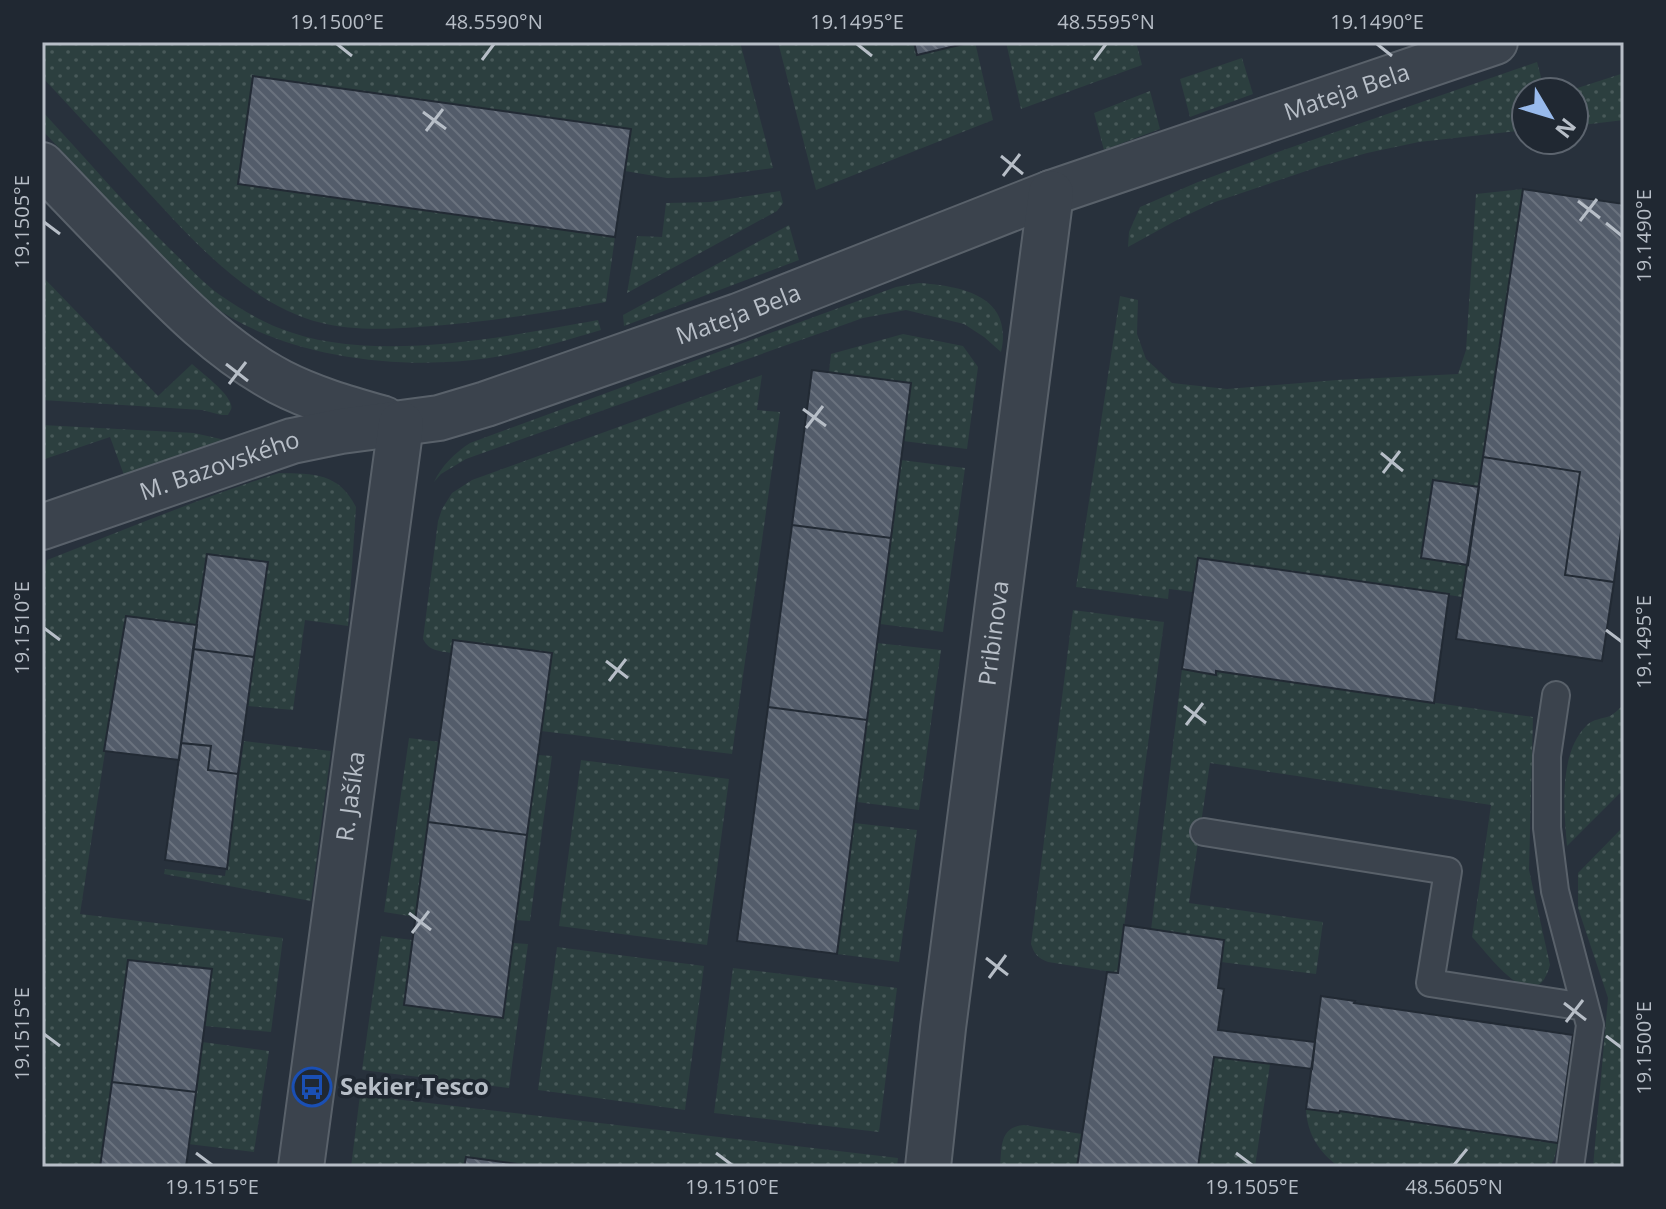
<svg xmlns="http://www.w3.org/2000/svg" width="1666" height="1209" font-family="'Open Sans',sans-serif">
<defs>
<pattern id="grass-dots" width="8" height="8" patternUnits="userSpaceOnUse" patternTransform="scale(2)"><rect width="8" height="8" fill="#2c3f3f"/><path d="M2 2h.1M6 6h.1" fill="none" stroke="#485959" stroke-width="1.8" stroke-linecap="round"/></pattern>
<pattern id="building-back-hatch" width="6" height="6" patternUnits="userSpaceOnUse" patternTransform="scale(2)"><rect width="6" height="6" fill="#535c6a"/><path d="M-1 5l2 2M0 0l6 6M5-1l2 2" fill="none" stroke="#6a727e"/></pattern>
</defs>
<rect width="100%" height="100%" fill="#28313c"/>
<path fill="url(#grass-dots)" d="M42,42H740L773,168L706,177L667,178L625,171L631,129L253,76L238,184L615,237L606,302C544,313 482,323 419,327C388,329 353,331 322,323C247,305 187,234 137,180C105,145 74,111 42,77Z
M778,42H914L917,54L975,42L993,120L816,190Z
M1006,42H1136L1142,65L1021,109Z
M1242,58L1253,94L1190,117L1180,79Z
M1537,62L1545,92H1526V130L1419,142L1367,153L1318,167L1215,202L1177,220L1128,247L1129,232L1140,207L1198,182L1275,153Z
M1624,73V120L1574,126V92H1565Z
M1150,91L1160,129L1104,150L1094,113Z
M42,111C85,157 126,206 171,250C187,265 202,282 220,295C238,307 258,320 279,328C369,365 504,337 598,320L601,330C564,341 527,352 489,358C401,371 284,358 210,304C183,284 160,257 137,232C105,198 74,164 42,130Z
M1523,189L1479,487L1433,480L1421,557L1468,565L1462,597L1198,558L1193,592L1169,589L1168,599L1076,587L1120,296L1138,300L1137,334L1146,359L1172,383L1227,389L1337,380L1458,374L1466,350L1476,194Z
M780,191L783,203L777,211L627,293L637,236L662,237L666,203L710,202Z
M789,225L799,260L624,326L623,315Z
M42,276L158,396L192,364C202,373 225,390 230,402C233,409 231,409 228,415H221L202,410L42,400Z
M919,283C962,286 1014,296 1001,352L984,337L964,324L906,310L863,318L466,459L441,474L434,482C442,465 455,453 470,443L896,287Z
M903,334L963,346L978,367L967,449L903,441L911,383L829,372L831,354Z
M762,375L757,410L780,412L732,754L541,731L552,653L454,640L452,653C439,651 429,651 423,639L438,521L442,509L452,493L472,480Z
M42,425L194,433L225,440L124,475L110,437L42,460Z
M901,460L965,468L943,632L880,624Z
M279,473C314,474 338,472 356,507L348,626L305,620L293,710L248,706L254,657L197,625L126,616L80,914L283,938L271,1032L205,1026L211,971L128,960L100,1167H42V582L47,560C124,530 200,498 279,473Z
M1073,610L1164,622L1118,973L1048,962C1038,958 1034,954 1031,944Z
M877,643L941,650L919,810L857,802Z
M1182,669L1216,671L1533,717L1529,870L1550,965C1535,1021 1490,956 1472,937L1491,805L1210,763L1189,903L1323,922L1316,974L1221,962L1224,940L1151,930Z
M1624,704V789L1567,846C1564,811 1558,753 1587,725C1593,719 1602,719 1610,716C1615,713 1620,708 1624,704Z
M409,738L440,742L416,917L384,912Z
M244,741L331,751L311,901L164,874L165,869L225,876Z
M538,755L552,756L530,921L516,920Z
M581,760L729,779L707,945L559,926Z
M854,823L917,830L899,962L837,954Z
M1624,826V1167H1593L1608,998L1578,908V873Z
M381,936L412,940L405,1005L502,1018L513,943L528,944L509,1088L362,1070Z
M557,947L704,966L685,1110L538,1090Z
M733,968L897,988L879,1132L714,1113Z
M202,1042L269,1051L254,1152L188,1144Z
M1214,1057L1270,1064L1255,1167H1198Z
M360,1095L898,1158L897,1167H538L466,1157L464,1167H351Z
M1306,1109L1339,1113L1340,1111L1558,1143L1554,1159L1550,1167H1339C1319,1152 1307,1134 1306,1109Z
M1024,1125L1082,1134L1077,1167H1000C1002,1147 999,1127 1024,1125Z"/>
<path fill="url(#building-back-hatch)" stroke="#222a34" stroke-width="2" d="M914,42H972L917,55Z
M253,76L631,129L615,237L238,184Z
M1523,189L1624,204V511L1614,582L1565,575L1580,472L1483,457Z
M812,370L911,383L891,538L792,525Z
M1483,457L1580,472L1565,575L1614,582L1602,661L1456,639Z
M1433,480L1479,487L1468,565L1421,558Z
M792,525L891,538L867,720L768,707Z
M207,554L268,562L254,657L193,649Z
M1198,558L1449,594L1434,703L1216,671V675L1182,669Z
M126,616L197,625L179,760L104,751Z
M453,640L552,653L527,835L428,822Z
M193,649L254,657L238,774L208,770L211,746L181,743Z
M768,707L867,720L837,954L737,941Z
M181,743L211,746L208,770L238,774L227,869L165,860Z
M428,822L527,835L503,1018L404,1005Z
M1124,925L1224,940L1218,988L1224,989L1218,1030L1315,1042L1312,1069L1214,1057L1198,1167H1077L1107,972L1118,973Z
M128,960L212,969L196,1092L112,1082Z
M1321,996L1355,1001L1354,1003L1573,1035L1558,1143L1340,1111L1339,1113L1306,1109Z
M112,1082L196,1092L186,1167H100Z
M466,1157L538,1167H464Z"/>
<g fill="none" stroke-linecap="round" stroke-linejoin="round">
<g stroke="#59616a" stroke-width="30">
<path id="service" d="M1556,695L1547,756V828L1555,891L1590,1025L1570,1167
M1204,832L1448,871L1430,983L1585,1007"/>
</g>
<g stroke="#59616a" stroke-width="48">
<g id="minor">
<path d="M42,165C72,196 101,227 131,257C176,304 222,351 280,382C313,399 349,409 384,419"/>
<path id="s1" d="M42,527L292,441L341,431L439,418L486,404L738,316L1051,193L1495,42"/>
<path id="s2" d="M301,1167L401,424"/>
<path id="s3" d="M928,1167L943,1028L1051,193"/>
</g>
</g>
<use href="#service" stroke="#3b434d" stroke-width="26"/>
<use href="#minor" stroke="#3b434d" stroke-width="44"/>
</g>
<path fill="none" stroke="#b7bec7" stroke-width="3" d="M337,44L352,56M857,44L872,56M1377,44L1392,56M482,60L494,44M1094,60L1106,44M423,112L446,129M426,131L443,109M1001,156L1023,174M1003,176L1020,154M1578,201L1600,218M1580,221L1597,199M44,222L60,234M1606,223L1622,236M226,364L248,381M229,384L246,362M803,409L826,426M806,428L823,406M1381,453L1403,471M1383,473L1400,451M44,628L60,640M1606,630L1622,642M606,661L628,678M609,681L626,659M1184,706L1206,723M1186,725L1203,703M409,913L431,930M412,933L429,911M986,958L1008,975M989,978L1006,955M1564,1003L1586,1020M1566,1022L1583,1000M44,1034L60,1046M1606,1036L1622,1048M196,1153L212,1165M716,1153L732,1165M1236,1153L1252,1165M1454,1165L1467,1149"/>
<defs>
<g id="bus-ring" transform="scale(2)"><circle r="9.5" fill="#202832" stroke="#1a4fb4" stroke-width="1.5"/><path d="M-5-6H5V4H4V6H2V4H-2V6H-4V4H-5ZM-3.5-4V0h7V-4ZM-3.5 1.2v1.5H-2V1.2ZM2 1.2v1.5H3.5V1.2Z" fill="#1a4fb4"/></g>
</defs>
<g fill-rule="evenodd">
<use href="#bus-ring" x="312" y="1087"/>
</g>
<g text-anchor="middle" stroke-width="7" stroke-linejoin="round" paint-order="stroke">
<g font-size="24" fill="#b7bec7" stroke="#202832">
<text dy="8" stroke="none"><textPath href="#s1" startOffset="1378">Mateja Bela</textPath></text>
<text dy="8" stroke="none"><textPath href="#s1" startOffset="730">Mateja Bela</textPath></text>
<text dy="8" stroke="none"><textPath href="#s1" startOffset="188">M. Bazovského</textPath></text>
<text dy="8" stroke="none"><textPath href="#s3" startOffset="538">Pribinova</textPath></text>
<text dy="8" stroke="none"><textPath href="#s2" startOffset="374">R. Jašíka</textPath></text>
</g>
<g font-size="24" font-weight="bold" fill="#b7bec7" stroke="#202832" text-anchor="start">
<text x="340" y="1095">Sekier,Tesco</text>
</g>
</g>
<rect width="1666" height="1209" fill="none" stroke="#202832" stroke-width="88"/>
<g transform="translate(1550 116) rotate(128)"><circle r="38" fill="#202832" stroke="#5c646e" stroke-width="2"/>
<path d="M0-6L14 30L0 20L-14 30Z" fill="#98baec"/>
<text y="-12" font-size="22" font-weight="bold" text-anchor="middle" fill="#b7bec7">N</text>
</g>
<rect x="44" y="44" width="1578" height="1121" fill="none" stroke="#b7bec7" stroke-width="3"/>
<g font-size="20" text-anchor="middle" fill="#b7bec7">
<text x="337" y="29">19.1500°E</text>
<text x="494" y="29">48.5590°N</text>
<text x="857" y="29">19.1495°E</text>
<text x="1106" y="29">48.5595°N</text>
<text x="1377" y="29">19.1490°E</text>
<text transform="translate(22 222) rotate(-90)" y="7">19.1505°E</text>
<text transform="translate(1644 236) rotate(-90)" y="7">19.1490°E</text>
<text transform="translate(22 628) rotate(-90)" y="7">19.1510°E</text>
<text transform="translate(1644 642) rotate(-90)" y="7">19.1495°E</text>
<text transform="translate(22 1034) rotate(-90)" y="7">19.1515°E</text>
<text transform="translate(1644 1048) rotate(-90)" y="7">19.1500°E</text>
<text x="212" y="1194">19.1515°E</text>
<text x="732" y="1194">19.1510°E</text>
<text x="1252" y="1194">19.1505°E</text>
<text x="1454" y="1194">48.5605°N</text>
</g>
</svg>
